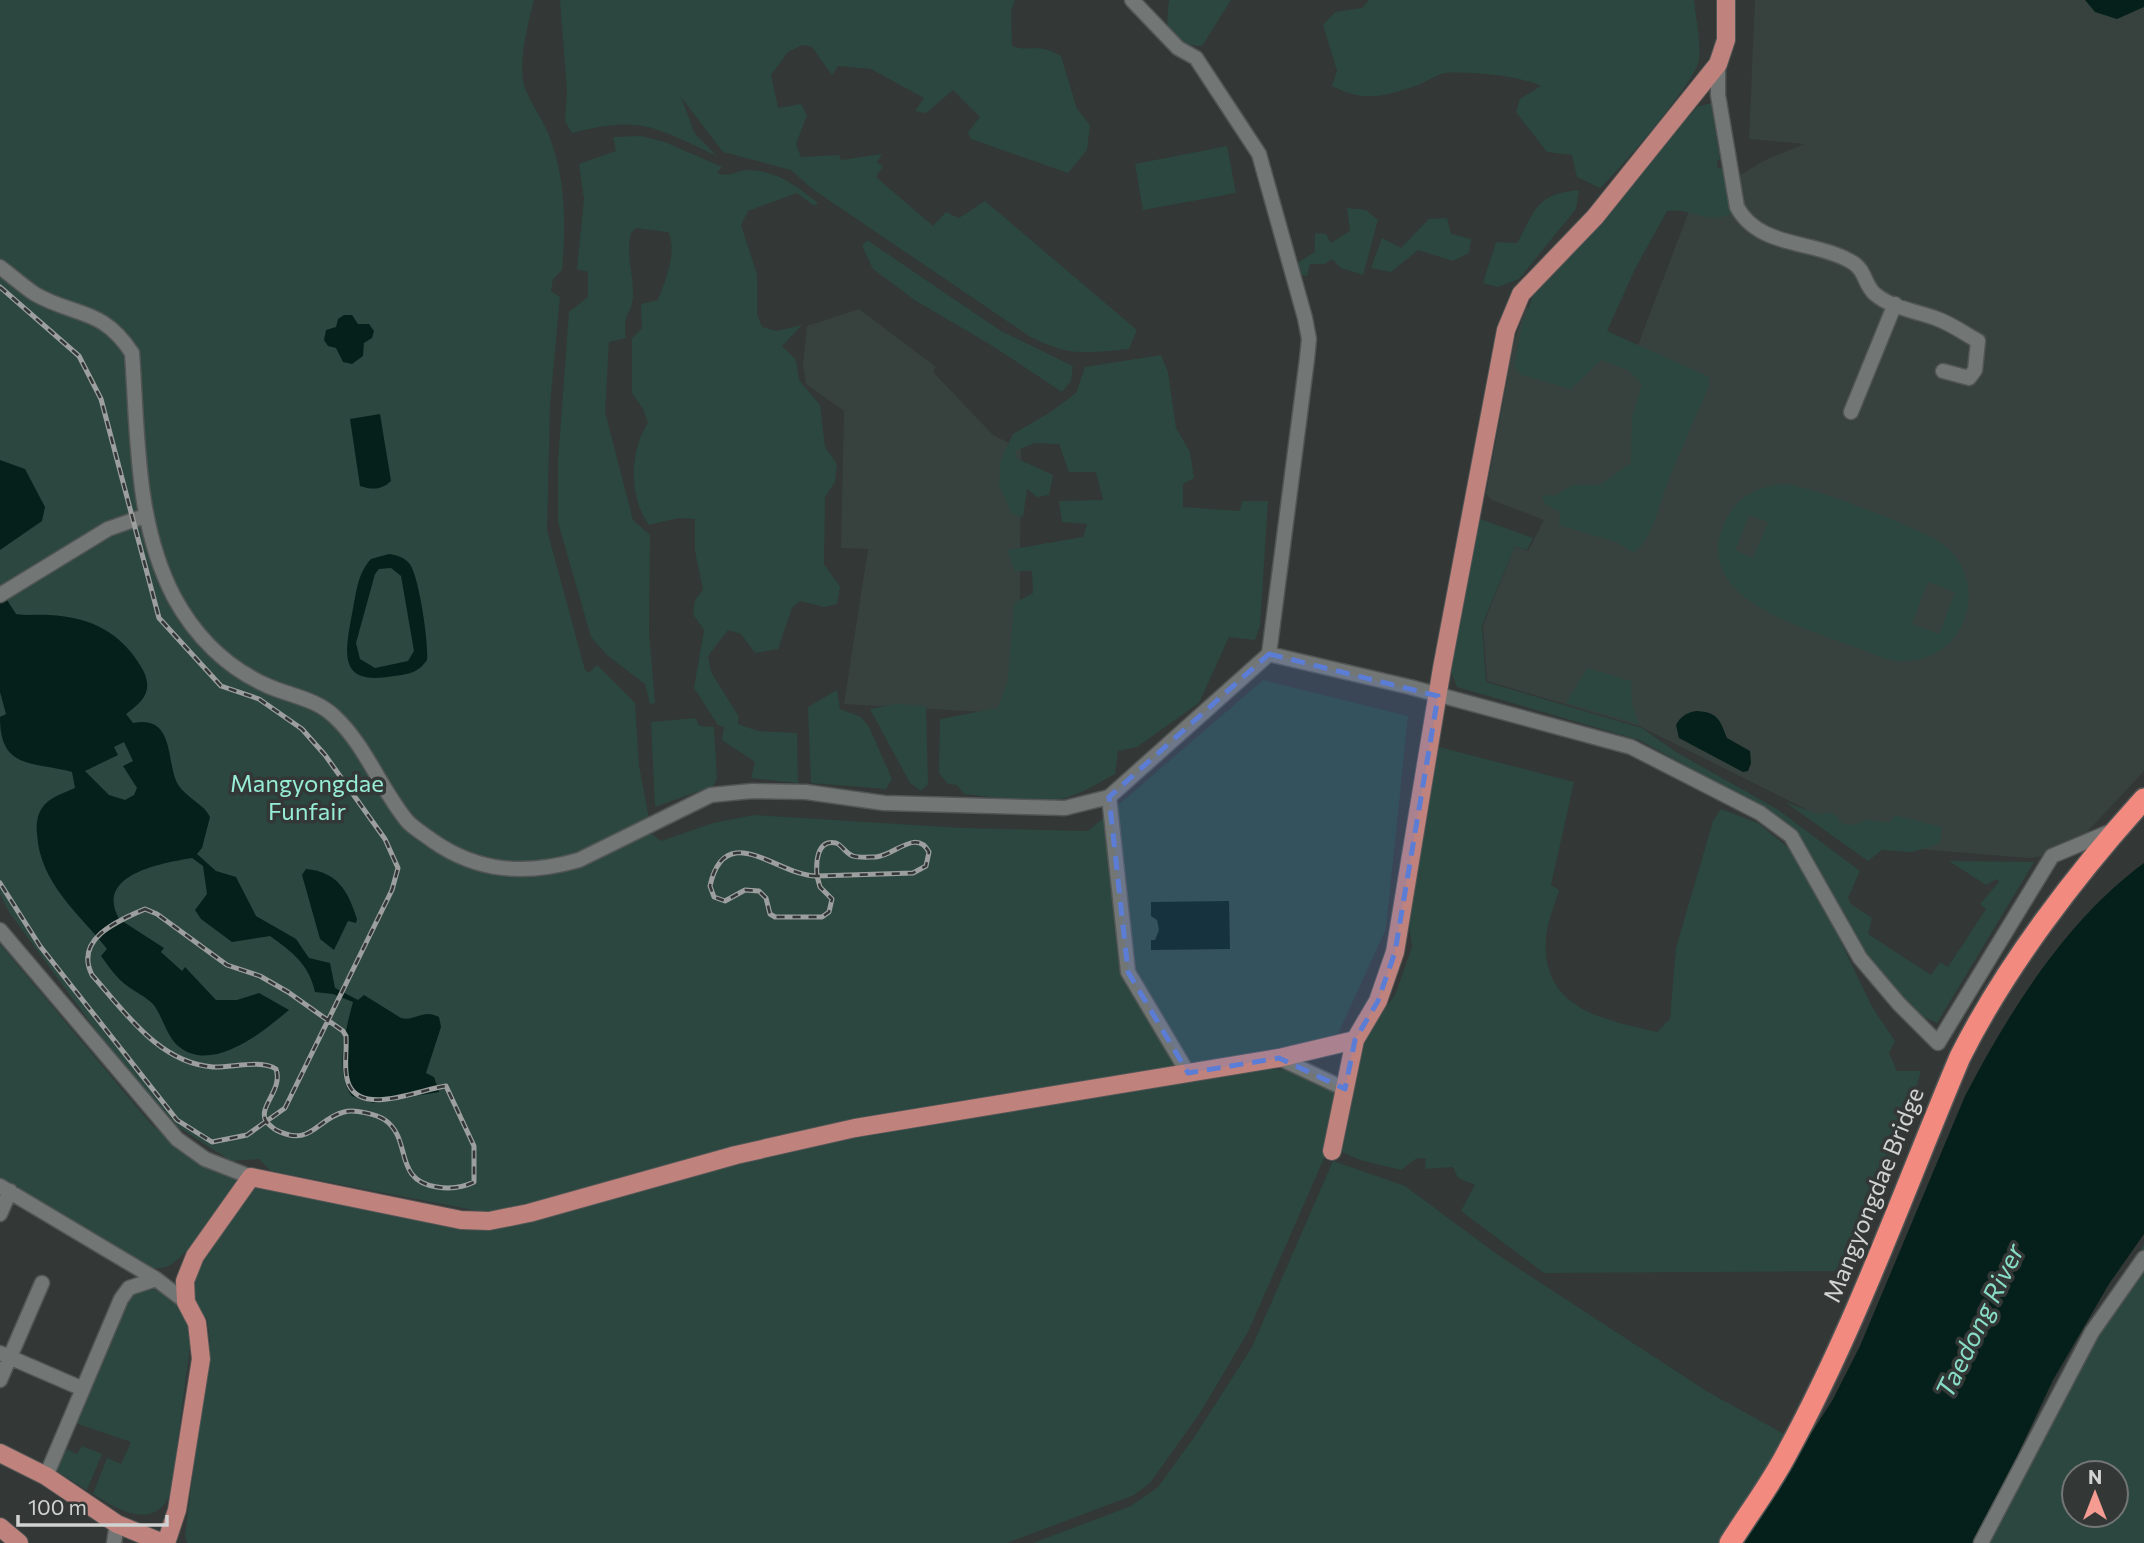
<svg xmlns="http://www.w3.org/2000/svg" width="2144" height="1543" font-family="Commissioner,sans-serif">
<rect width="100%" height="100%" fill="#333736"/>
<path fill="#37423f" d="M1755,0H2144V771L2087,832L2059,854L2029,858L1880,846L1639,726L1487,681L1483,625L1515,546L1528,551L1544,520L1492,500L1486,494L1514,342L1526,307L1635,353L1692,203L1769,158L1805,144L1749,139Z
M859,309L936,367L933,372L993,435L1021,449L1019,714L844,704L868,549L841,548L844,411L806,384L803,365L807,326Z"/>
<path fill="#2b4740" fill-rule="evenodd" d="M0,0H534C528,24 518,61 524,85C528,99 542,118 548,133C566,178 566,222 562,270L553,279L551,291L560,297L550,405L547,530L585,670L589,673L597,665L635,703L639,766L652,834L661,841L713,823L754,815L962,828L1088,831L1263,680L1408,716L1386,929L1338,1034L1304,1048L859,1121L734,1146L494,1214L271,1171L259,1159L231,1161L178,1127L114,1055L9,912L0,894Z
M560,0H1015L1011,11L1012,46C1034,53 1036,42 1061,56L1077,109L1090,125L1087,150L1068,173L971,139L968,132L980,117L953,90L926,113L915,111L924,98L871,69L838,66L832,75L812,47L802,45L788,52L771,75L778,108L801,104L807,115L796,144L801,157L839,155L841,160L882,154L877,162L883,166L876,177L933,226L946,212L959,218L985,201L1137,330L1129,349C1085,353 1069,357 1029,336L811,188L791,170L723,152L681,97L695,134L717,156C654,127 642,115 572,133L565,121L567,91Z
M1169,0H1231L1202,46C1166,43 1165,33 1169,0Z
M1369,0H1694C1696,19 1701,41 1699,60C1697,80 1618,172 1600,188L1577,177L1572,155L1547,152L1516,112L1520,99L1541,86C1522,76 1468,71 1445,73C1435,75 1425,83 1415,86C1383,97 1363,102 1332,86L1337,71L1323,25L1335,12L1362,8Z
M1711,103L1720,160L1717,161V168H1724L1732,213C1710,226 1690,207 1667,211L1635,269L1607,331L1709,377V386C1695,418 1681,449 1668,481C1658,505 1654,536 1634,553L1616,542L1559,525L1560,512L1545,504L1542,495L1555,496L1572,485H1600L1631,463L1632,418L1642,384L1628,370L1601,360L1571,389L1521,375L1514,367L1522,324L1536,289L1697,107Z
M641,136L665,142L722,167L717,173C729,178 736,170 749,170C777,171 797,186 818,203L814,206L797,193L748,211L741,225L757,274V314L762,327L777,331L802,325L782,346L796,360L799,380L820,405L825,447L837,464L835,482L825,497L824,564L840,587L837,604L825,607L800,601L792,608L778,649L755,653L741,634L728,630L708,656L711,672L739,717L738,724L758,731L797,733L798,783L751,778L755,762L722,740L724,727L718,725L694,688L704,630L693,614L695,600L703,590L695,551V519L679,518L649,525C629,498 629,452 648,423L643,409L632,393V338L642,328L641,304L658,300C665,282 678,250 668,232L636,228L631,233C625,254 634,274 633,295C633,314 622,312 626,338L609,342L605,412L633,520L650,535L649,633L655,703L650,704L645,684L608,656L591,637L558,522V461L569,312L588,297V272L577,269L584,199L579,164L616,151L613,137Z
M1227,146L1236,193L1143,210L1135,164Z
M1579,190L1576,209L1519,279L1498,287L1483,283L1496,242L1517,243C1536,209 1536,194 1579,190Z
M1347,208L1366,210L1378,220L1363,275L1341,268L1332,259L1325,264H1310L1307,276L1297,274V263L1315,252V233L1326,234L1331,243L1350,231Z
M1447,218L1451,234L1471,239L1469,253L1453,261L1418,250L1391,272L1371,268L1382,238L1401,248L1429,219Z
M867,240L1001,331L1073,366L1071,381L1062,392L991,345L916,301L873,269L862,246Z
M1161,355L1168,372L1176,428L1190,452L1194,478L1183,484V507L1240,511L1242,501H1268L1260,626L1255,640L1229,637L1199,703L1137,747L1118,751L1115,774C1098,783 1080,795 1061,799C1030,805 995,797 964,794L957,785L948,784L939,773L940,719L998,708L1008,680L1014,603L1033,593L1032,571H1014L1008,550L1083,537L1087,524L1062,522L1059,501L1103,500L1096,472H1069L1059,444L1035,443L1015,451L1016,458L1053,475L1049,495L1037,497L1027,489L1023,517L1012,514L999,485L1001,459L1013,434L1049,413L1076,393L1085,367Z
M1784,484C1811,486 1919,528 1941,543C1949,549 1955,555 1959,562C1985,605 1955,661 1904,661C1892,662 1880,657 1869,652C1817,631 1687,603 1725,522C1736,497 1758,486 1784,484ZM1749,515L1768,522L1753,558L1735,550ZM1928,582L1955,592L1939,634L1912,624Z
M1480,519L1533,538L1527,550L1515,546L1482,625L1486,682L1642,728L1676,752L1777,809L1860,871L1848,898L1851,904L1872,918L1868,934L1931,975L1940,962L1948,967L1986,909L1980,904L1999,882L1997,879L1986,885L1949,861L2034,862L1937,1023L1917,1014L1861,953L1795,833L1777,815L1639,740L1457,687L1450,669Z
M1587,668L1631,681L1632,704L1639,724L1566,703Z
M837,690L840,709L861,717L869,727L892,779L886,789L811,783L808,707Z
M897,704L926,706L928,784L921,791L910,783L870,709Z
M696,718L699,726L714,727L717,779L713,786L655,807L651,722Z
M1439,747L1574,782L1551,885L1559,890C1555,905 1547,922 1546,938C1541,1009 1602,1019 1657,1032L1670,1019L1676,948L1713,821L1721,809L1758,823L1801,858L1872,1007L1895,1041L1889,1053L1897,1071H1921L1904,1131L1853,1271L1544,1273L1461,1211L1475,1185L1458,1178L1453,1167L1425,1169L1426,1159L1417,1158L1401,1170L1360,1160L1342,1152L1366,1033L1395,995L1412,947L1407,910L1418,840Z
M1785,802L1818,814L1832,812L1843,824L1856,825L1865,820L1890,823L1894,815L1942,827L1939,844L1912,852L1882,850L1868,861Z
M0,944L152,1125L197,1162L233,1175L238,1181C237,1197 185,1257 169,1266C163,1269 155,1268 148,1268L0,1180Z
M1263,1068L1296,1071L1338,1095L1329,1147L1248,1332L1200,1413L1150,1483L1134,1495L1007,1543H187L185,1535L210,1341L207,1318L200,1313L189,1281L255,1186L485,1230L832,1140Z
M1333,1161L1405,1186L1498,1255L1708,1392L1786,1435L1719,1543H1033L1131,1506L1158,1487L1195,1436L1252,1347Z
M2144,1244V1543H1985L2045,1437ZM2074,1473H2116V1515H2074Z
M145,1288C176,1291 186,1311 191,1338L171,1493C154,1532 118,1510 93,1494L107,1458L121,1464L131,1442L72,1422L130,1293Z
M82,1446L102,1454L87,1490L56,1471L66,1449L77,1454Z"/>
<path fill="#05201a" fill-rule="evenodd" d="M2085,0H2144V7L2117,19L2095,12Z
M344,315H352L358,324H369L374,331L372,338L364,343L363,356L352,364L343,362L336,348L328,346L324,340L326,330L336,327L338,319Z
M380,414L391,481C382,490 372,490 360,486L350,419Z
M0,460L25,469L45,507L42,521L0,550Z
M389,554C396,555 404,557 409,563C419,574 429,645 427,660C418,673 409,674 394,676C339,686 344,656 352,614C356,594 357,574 371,559ZM391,568L401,576L414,651L408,661L375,668L360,659L356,643L375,574L379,569Z
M0,589L16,614C27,616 38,614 49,615C92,617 122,633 143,670C154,692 142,702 126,714L133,723C177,714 165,766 179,786C187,798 204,804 210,817L202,848L197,854L216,871L236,877L256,916L296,939L309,958L330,963L335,988L358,1000L364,995L401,1018C415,1022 423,1008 439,1017L441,1027L426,1073L434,1077L439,1092L373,1103L352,1096C334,1073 346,1028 353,1002L333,994L315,992C309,964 292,952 270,936L232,942L201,919L195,910L207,894L203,866L192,858C163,863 94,874 119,919L164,948L161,952L182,971L185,967L216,1000H237L259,993L289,1010C264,1031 212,1075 178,1046C166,1035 163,1017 153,1004C145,996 135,992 126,985C116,977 109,967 101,956L107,949C79,913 40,884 37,834C36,826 37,815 42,808C49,797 64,793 75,788L72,772C32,761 0,770 0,717L6,714L0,692ZM124,742L133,761L123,766L137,788L134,795L125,800L109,795L85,771L118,755L114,747Z
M1696,711C1718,712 1720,720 1727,738L1750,751L1751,763L1748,771L1743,772L1679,738L1676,725C1681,716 1686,713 1696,711Z
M2144,863V1234L2109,1284L2053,1380L1976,1543H1740L1832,1401L1860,1346L1965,1096C2009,1012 2066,920 2144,863Z
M306,869C338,872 348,891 357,919L356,923L348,921L334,950L320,939L302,875Z
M1229,901L1230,949L1151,950V940H1155L1159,930L1157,920L1151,916V902Z"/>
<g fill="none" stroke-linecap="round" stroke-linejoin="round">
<g stroke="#515554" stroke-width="17">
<path id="minor" d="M1718,64V95L1737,207C1759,248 1813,240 1850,261C1866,269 1864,285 1875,294C1891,308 1916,311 1935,318C1950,323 1964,333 1978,341L1975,370L1969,378L1943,371
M0,267C12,276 23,286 35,294C75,317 102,307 132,353C138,434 135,522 174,597C195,636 227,668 268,686C291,696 317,699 335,717C366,746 381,790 408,822C415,829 425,835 433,841C479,873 527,875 579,860L711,795L752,791L806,792L884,803L1065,808L1109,797L1269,654L1307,359L1309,339L1305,318L1259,154L1196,58L1178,48L1132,0
M1851,412L1895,304
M0,595L108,529L145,516
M1269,654L1410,687L1631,747L1760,813L1791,836L1860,958L1899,1004L1938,1043L2052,856L2114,830
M1109,797L1128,972L1188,1073
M0,930L177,1139L205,1159L251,1177
M1279,1058L1345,1089
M0,1186L156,1279
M0,1214L10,1191
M0,1353L83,1389
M0,1380L42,1283
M46,1476L121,1299L129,1288L156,1279L186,1302
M114,1543L117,1524
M1981,1543L2092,1332L2144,1258"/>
</g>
<g stroke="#515554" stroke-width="20">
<path id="major" d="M1332,1151L1355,1040L1378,1001L1395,952L1442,668L1506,330L1521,294L1595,217L1718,64L1726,40V0
M0,1453L46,1476L117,1524L163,1543
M0,1527L19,1543
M166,1543L177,1510L201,1359L197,1323L186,1302L185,1281L195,1256L251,1177L461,1220L489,1221L529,1213L736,1155L855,1128L1279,1058L1355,1040"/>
</g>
<g stroke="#515554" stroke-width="24">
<path id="highway" d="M1730,1543C1749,1513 1771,1484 1787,1453C1856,1326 1904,1190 1960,1057C2005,967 2076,874 2144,799"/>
</g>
<use href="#minor" stroke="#727675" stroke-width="14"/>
<use href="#major" stroke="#bf827c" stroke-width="18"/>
<use href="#highway" stroke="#f38a80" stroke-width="21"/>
<g stroke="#9c9f9e" stroke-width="5">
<path id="rail" d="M0,287L79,356L101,399L159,618L221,686L259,699L302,729L325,755L385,839L398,868L392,890L285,1108L247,1135L212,1142L177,1120L40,946L0,883
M817,876C779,877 725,817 710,886L714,897L725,901L745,890L759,891L766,898L770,914L775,917H822L829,912L832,899L820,887L817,876C816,864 816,839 836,843C842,845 846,854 853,856C859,858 870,857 876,857C894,856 916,828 929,852L926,866L913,873L817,876
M145,909L157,914L227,965L260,976L288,992L343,1031L346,1036C347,1051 343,1071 349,1085C363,1116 421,1089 446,1086L474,1146V1182C462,1188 450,1189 437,1187C392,1180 413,1140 385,1120C376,1114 354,1109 344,1112C316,1119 311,1148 276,1130C272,1127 267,1124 265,1119C260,1105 283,1089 276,1069C261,1059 231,1068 213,1067C159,1063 125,1012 92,975C74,939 117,921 145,909Z"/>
</g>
<use href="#rail" stroke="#333736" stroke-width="2.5" stroke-dasharray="8" stroke-linecap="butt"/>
</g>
<path fill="#5c7dd6" fill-opacity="0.2" stroke="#5c7dd6" stroke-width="5" stroke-dasharray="14 9" stroke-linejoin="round" d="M1269,654L1438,696L1395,952L1378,1001L1355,1040L1345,1089L1279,1058L1188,1073L1128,972L1109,797Z"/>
<g text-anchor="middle" stroke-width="7" stroke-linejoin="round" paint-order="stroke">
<g font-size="24" fill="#97ecd6" stroke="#333736">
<text x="307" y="792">Mangyongdae<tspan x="307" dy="28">Funfair</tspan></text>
</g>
<g font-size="24" fill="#d0d3d2" stroke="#333736">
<text transform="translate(1874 1195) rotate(-68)" y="8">Mangyongdae Bridge</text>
</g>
<g font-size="26" font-style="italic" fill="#88ddc7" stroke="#333736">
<text transform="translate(1980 1321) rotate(-64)" y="9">Taedong River</text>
</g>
</g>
<g transform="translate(2095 1494)"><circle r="33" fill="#333736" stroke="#727574" stroke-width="2"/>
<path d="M0-5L12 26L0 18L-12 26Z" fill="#f59c92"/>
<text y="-10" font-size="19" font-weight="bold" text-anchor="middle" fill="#d0d3d2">N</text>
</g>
<path d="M18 1515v10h149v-10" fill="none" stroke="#d0d3d2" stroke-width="3.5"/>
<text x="28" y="1515" font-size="21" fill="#d0d3d2" stroke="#333736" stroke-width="5" paint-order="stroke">100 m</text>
</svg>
